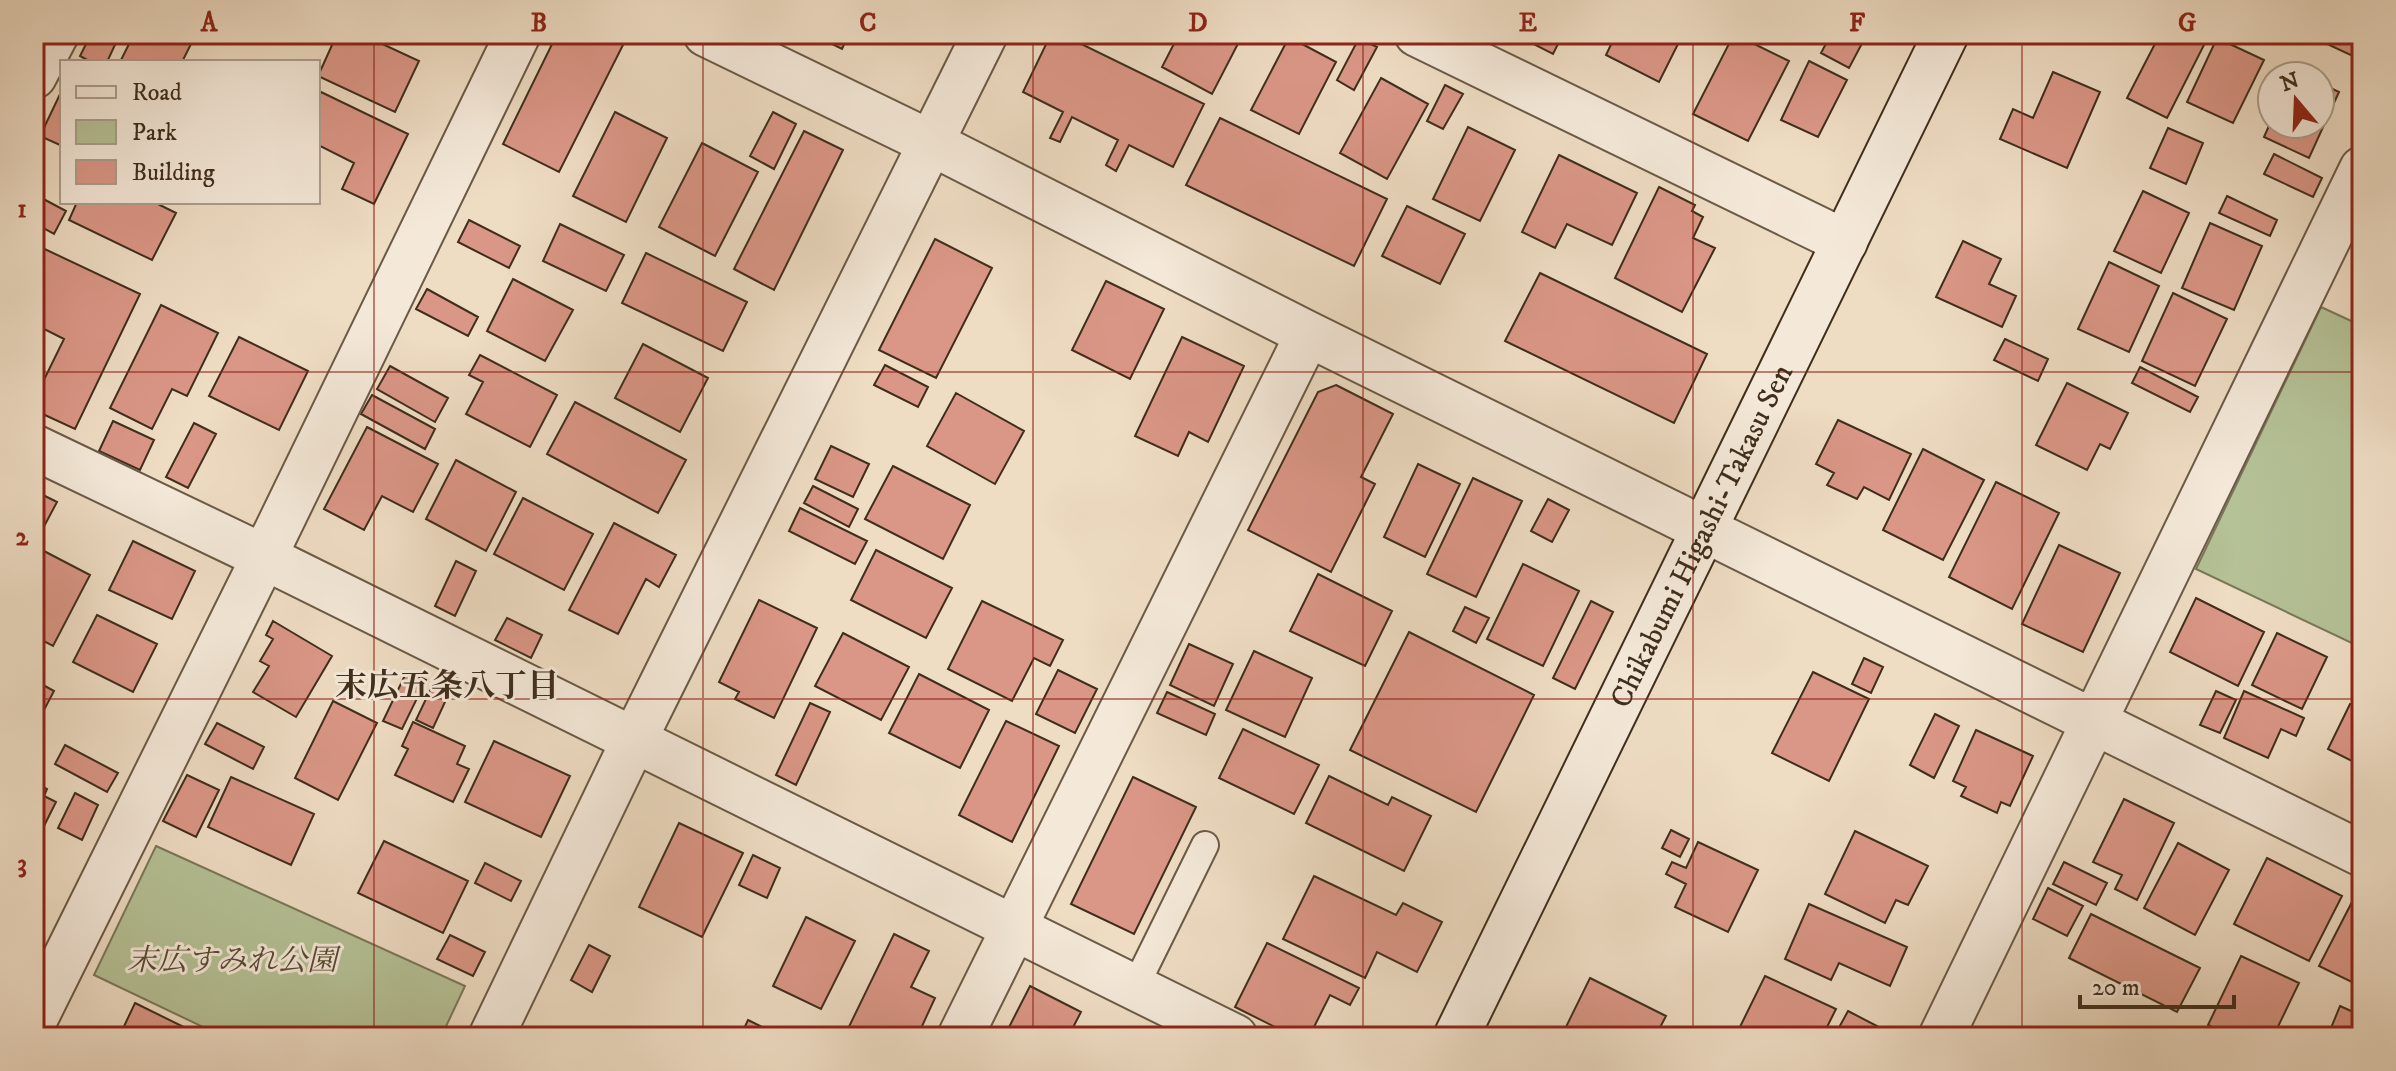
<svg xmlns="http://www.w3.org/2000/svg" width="2396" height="1071" font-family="'IM FELL DW Pica','Noto Serif JP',serif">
<rect width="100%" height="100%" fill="#eedcc3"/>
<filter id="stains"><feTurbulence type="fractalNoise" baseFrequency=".0025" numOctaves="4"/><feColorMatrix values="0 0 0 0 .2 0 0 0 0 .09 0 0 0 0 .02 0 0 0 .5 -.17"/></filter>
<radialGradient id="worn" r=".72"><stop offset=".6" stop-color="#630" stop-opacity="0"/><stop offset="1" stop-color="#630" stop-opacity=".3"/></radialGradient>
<path fill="#b5c196" stroke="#7a7859" stroke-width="2" d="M2321,307L2362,326V638L2358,646L2196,569Z
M156,846L465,986L441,1037H224L94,975Z"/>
<path fill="#da9686" stroke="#3f2e1c" stroke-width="2" d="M91,34H120L107,62H91L80,56Z
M134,34H196L182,62H120Z
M337,34H361L419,61L395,112L318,76Z
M557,34H611L625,41L559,172L503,144Z
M812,34H849L842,49Z
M1051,34H1061L1204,104L1173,167L1129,145L1116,171L1106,165L1118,140L1072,117L1060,142L1050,138L1063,112L1023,92Z
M1179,34H1243L1212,94L1162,67Z
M1514,34H1563L1553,54Z
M1616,34H1683L1659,82L1606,55Z
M1734,34L1789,61L1748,141L1693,114Z
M1831,34H1867L1849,68L1821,53Z
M2160,34H2197L2207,39L2167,118L2127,98Z
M2275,34H2299L2295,43Z
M2311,34H2362V47L2357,58L2310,36Z
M1289,37L1336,62L1299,134L1251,110Z
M1359,38L1377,47L1354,90L1337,80Z
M2217,38L2264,60L2233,123L2187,102Z
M1809,61L1847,80L1818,137L1781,120Z
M2053,72L2100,92L2067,168L2000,139L2013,109L2033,118Z
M1381,78L1428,104L1387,179L1340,153Z
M2320,83L2339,92L2309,158L2264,137L2272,119V124H2320Z
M1445,85L1463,94L1443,129L1427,121Z
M62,90V146L40,136Z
M321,92L408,134L374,204L342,189L354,163L318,145V98Z
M615,112L667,138L626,222L573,196Z
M773,112L796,124L774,169L750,156Z
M1220,118L1387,199L1354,266L1186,185Z
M1468,127L1515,150L1480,221L1433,199Z
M2168,128L2203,143L2186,184L2150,168Z
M804,131L843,150L774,290L734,269Z
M702,143L758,172L715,256L659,227Z
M2274,154L2322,178L2313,197L2264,174Z
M1559,155L1637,193L1612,245L1567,224L1555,248L1522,232Z
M1659,187L1695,205L1692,211L1703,217L1693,238L1715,248L1682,312L1615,278Z
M2143,191L2189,213L2161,273L2114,251Z
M34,194L66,211L54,234L34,223Z
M2227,196L2277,220L2270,236L2219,213Z
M77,202H154L176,213L152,260L69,220Z
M1407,206L1465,234L1440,284L1382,256Z
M469,220L520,246L509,268L458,242Z
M2210,223L2262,246L2234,310L2182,288Z
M560,224L624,255L606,291L543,261Z
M935,239L992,268L936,378L879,350Z
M1963,241L2001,259L1989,284L2016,296L2002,327L1936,297Z
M34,244L140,294L75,429L34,410V400L64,339L34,324Z
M646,253L747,302L723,351L622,303Z
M2109,262L2159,286L2129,352L2078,329Z
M1540,273L1707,354L1674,423L1505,341Z
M513,279L573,310L545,361L487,331Z
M1106,281L1164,309L1130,379L1072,350Z
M427,289L478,317L468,336L416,309Z
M2173,293L2227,319L2195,386L2142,361Z
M161,305L218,333L187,396L172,389L152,429L110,408Z
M239,337L308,371L279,430L209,396Z
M1182,337L1244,366L1208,442L1189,432L1178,456L1135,436Z
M2005,339L2048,359L2038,381L1994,360Z
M643,344L708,378L680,432L615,398Z
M480,355L557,395L530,447L466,414L483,382L469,375Z
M885,365L928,387L918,407L874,385Z
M390,366L448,398L435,422L377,389Z
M2140,367L2198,397L2190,412L2132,383Z
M2067,383L2128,413L2110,449L2100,444L2087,470L2036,445Z
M1336,385L1393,414L1361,477L1375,484L1331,572L1248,530L1318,392Z
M956,393L1024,431L995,484L927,446Z
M372,395L435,429L425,449L361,414Z
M575,402L686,460L658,513L547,454Z
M1838,420L1911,454L1889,500L1864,487L1857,499L1827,485L1834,473L1816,464Z
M113,421L154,440L140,470L99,451Z
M194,423L216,434L188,488L166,477Z
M367,427L438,464L413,512L382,496L364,530L324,509Z
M831,446L869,464L853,497L815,479Z
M1923,449L1984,480L1943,560L1883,530Z
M456,460L516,492L486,551L426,519Z
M1418,464L1460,484L1425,557L1384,537Z
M893,466L970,505L943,559L865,519Z
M1473,478L1522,501L1476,597L1427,574Z
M1996,482L2059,513L2012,609L1949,577Z
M813,486L858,509L849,527L804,503Z
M37,492L57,502L40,534L34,531V497Z
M523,498L593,534L564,590L494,554Z
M1548,499L1569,510L1552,542L1531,531Z
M800,508L867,541L855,564L789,531Z
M614,523L676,555L659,587L646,579L618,634L569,610Z
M133,541L195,571L172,619L109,590Z
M2059,545L2120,573L2083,652L2022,624Z
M42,550L90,575L53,646L34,636V566Z
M876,550L952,588L926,638L851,600Z
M456,561L476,571L455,616L435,606Z
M1523,564L1579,591L1543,666L1487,639Z
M1318,574L1392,611L1365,666L1290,631Z
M2196,598L2264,632L2238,686L2170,652Z
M759,600L817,628L774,718L735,699L739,692L719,682Z
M982,601L1063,640L1050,666L1034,658L1012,701L948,669Z
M1591,601L1613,612L1575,689L1553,678Z
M1465,607L1489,618L1476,643L1453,631Z
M97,615L157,644L133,692L73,662Z
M507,618L542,635L531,658L495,640Z
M273,621L332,656L296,717L253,692L269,666L260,661L273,639L266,635Z
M1409,632L1534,695L1476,812L1350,750Z
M843,633L909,667L881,720L815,686Z
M2277,633L2327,657L2302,709L2252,685Z
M1189,644L1233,664L1214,706L1170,685Z
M1254,651L1312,678L1285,737L1226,710Z
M1864,658L1883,667L1871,693L1852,684Z
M1058,670L1097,689L1075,733L1036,714Z
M407,671L426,680L402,729L383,721Z
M1813,672L1869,699L1829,781L1772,753Z
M919,674L989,710L960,768L889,733Z
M34,680L54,691L34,729Z
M434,682L451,689L433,728L416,720Z
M2216,691L2236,700L2220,733L2200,725Z
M2244,691L2304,718L2296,736L2281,729L2268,758L2224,738Z
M1167,692L1215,714L1206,735L1157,713Z
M333,701L377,723L338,800L295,778Z
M810,703L830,712L796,785L776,775Z
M2350,704L2362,709V766L2328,749Z
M1935,714L1959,726L1934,778L1910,765Z
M1006,721L1059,746L1012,842L959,815Z
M413,722L465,746L457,764L469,769L453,802L395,775L408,749L402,746Z
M217,723L264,747L253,769L205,744Z
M1243,729L1319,765L1294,814L1219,778Z
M1976,730L2033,756L2010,806L2001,802L1997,813L1961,796L1966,787L1953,781Z
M494,741L570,776L541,837L465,802Z
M65,745L118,773L107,792L55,764Z
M187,775L219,790L196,837L163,821Z
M1329,776L1388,805L1392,797L1431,816L1404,871L1306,823Z
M231,777L314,814L291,865L208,827Z
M1133,777L1196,807L1134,934L1071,904Z
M34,783L47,789L44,796L56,802L34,846Z
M75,793L98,805L82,840L58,828Z
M2124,799L2174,823L2137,900L2115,889L2122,875L2093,862Z
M679,823L743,853L702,937L639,907Z
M1671,830L1689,839L1680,857L1662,848Z
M1855,831L1928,866L1908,905L1896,900L1885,923L1825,894Z
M384,841L468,881L443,933L358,893Z
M1698,842L1758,870L1728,932L1675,907L1686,884L1666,874L1672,862L1686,868Z
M2178,843L2229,870L2195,935L2144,908Z
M753,855L780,868L767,898L739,885Z
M2267,858L2342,896L2309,961L2234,924Z
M2064,862L2107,883L2096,905L2053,884Z
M485,863L521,881L511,901L475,883Z
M1314,876L1396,915L1403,903L1442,922L1417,972L1377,952L1365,978L1283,939Z
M2048,888L2083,906L2067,936L2033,919Z
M2352,902L2362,908V987L2319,966Z
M1809,904L1907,947L1890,986L1839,963L1831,980L1785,959Z
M2091,914L2200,968L2177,1012L2069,958Z
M806,917L855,941L821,1009L773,986Z
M894,934L929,951L911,987L935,998L917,1037H844Z
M450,935L485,952L473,976L437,959Z
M1267,943L1359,988L1350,1005L1330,995L1309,1037H1295L1235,1007Z
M589,945L610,956L592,992L571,980Z
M2241,956L2299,983L2273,1037H2233L2208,1025Z
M1765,976L1836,1009L1822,1037H1735Z
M1590,978L1666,1016L1655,1037H1572L1563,1033Z
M1030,986L1081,1012L1068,1037H1004Z
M135,1003L204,1037H119Z
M2340,1006L2362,1016V1037H2351L2331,1028Z
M1848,1011L1898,1037H1844L1836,1033Z
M748,1020L783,1037H740Z"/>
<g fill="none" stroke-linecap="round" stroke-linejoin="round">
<g stroke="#6b5a46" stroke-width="30">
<path id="lane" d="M1135,987L1205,845"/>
</g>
<g stroke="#6b5a46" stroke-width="48">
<path id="street" d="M706,34L931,143L1308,334L2362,854
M1417,34L1845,242
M34,76L56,34
M34,447L264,557L1235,1037
M34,1021L264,557L518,34
M491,1037L634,740L985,34
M960,1037L1308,334
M1941,1037L2362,169"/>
</g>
<g stroke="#3f2e1c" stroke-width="48">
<g id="secondary">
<path id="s1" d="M1456,1037L1946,34"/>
</g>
</g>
<use href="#lane" stroke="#f4e8d8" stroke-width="26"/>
<use href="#street" stroke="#f4e8d8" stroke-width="44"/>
<use href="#secondary" stroke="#f4e8d8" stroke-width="44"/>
</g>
<path fill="none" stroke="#8f2418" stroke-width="2" stroke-opacity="0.55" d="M374,34V1037M703,34V1037M1033,34V1037M1363,34V1037M1693,34V1037M2022,34V1037M34,372H2362M34,699H2362"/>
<g text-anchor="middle" stroke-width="6" stroke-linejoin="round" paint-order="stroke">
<g font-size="30" fill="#3f2e1c" stroke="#f4e8d8">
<text dy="10" stroke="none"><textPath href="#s1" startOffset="558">Chikabumi Higashi-Takasu Sen</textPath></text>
</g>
<g font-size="30" font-style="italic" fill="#574b34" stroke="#f4e8d8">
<text x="232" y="970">末広すみれ公園</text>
</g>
<g font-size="32" font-weight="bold" fill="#3f2e1c" stroke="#f4e8d8">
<text x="447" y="696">末広五条八丁目</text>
</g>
</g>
<rect width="2396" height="1071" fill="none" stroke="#eedcc3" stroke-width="88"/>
<rect x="60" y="60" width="260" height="144" fill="#f4e8d8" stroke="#ac9e8d" stroke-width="2"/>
<rect x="76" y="86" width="40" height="12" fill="#f4e8d8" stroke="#ac9e8d" stroke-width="2"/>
<text x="132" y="100" font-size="24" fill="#3f2e1c">Road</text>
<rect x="76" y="120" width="40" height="24" fill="#b5c196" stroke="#ac9e8d" stroke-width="2"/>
<text x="132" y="140" font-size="24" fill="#3f2e1c">Park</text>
<rect x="76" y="160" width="40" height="24" fill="#da9686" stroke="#ac9e8d" stroke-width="2"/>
<text x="132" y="180" font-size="24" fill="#3f2e1c">Building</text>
<g transform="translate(2296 100) rotate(341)"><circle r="38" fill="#f4e8d8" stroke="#ac9e8d" stroke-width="2"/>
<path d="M0-6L14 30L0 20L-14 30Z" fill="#8f2418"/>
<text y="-12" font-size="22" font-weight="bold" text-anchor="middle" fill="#3f2e1c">N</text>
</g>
<path d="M2080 995v12h154v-12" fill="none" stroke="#3f2e1c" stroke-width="4"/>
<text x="2092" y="995" font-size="24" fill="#3f2e1c" stroke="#f4e8d8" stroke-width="6" paint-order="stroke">20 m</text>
<rect x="44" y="44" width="2308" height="983" fill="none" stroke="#8f2418" stroke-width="3"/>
<g font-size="26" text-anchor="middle" font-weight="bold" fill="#8f2418">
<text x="209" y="31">A</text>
<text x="539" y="31">B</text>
<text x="868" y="31">C</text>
<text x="1198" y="31">D</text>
<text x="1528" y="31">E</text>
<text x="1857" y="31">F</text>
<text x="2187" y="31">G</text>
<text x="22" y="217">1</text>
<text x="22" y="545">2</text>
<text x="22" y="872">3</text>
</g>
<rect width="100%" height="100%" filter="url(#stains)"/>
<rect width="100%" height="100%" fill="url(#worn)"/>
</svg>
